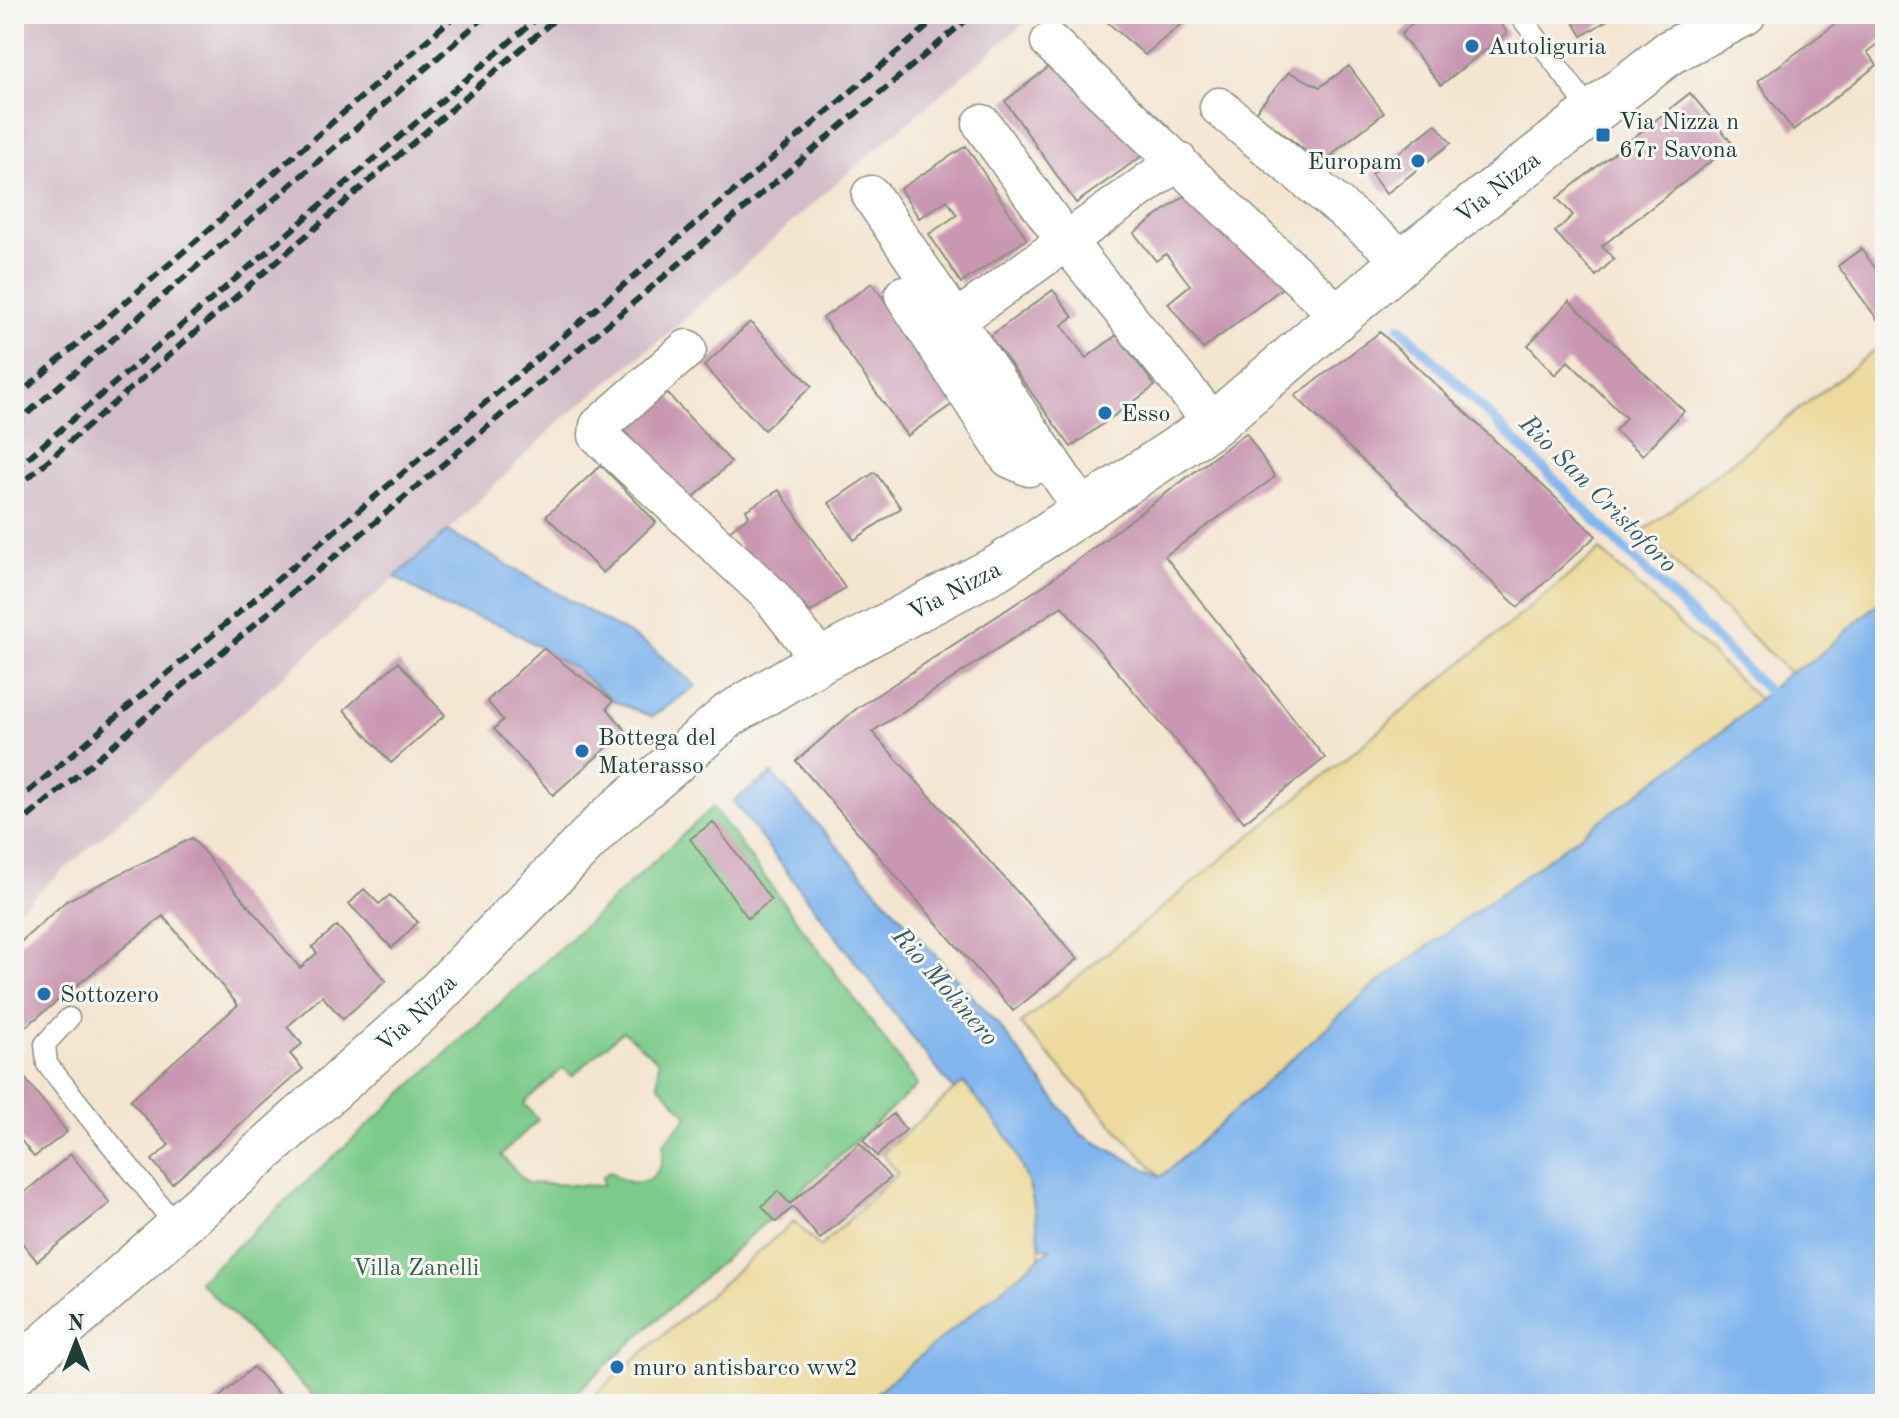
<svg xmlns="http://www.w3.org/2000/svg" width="1899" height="1418" font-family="'Old Standard TT',serif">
<rect width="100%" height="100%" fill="#f6f6f2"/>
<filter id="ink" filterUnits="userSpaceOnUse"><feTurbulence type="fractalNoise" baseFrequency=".0125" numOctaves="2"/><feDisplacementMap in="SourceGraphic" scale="16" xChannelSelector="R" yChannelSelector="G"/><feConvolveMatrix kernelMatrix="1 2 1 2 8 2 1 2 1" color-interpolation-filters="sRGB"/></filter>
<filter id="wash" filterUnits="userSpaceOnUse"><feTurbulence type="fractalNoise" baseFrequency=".006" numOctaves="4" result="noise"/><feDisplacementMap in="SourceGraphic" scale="32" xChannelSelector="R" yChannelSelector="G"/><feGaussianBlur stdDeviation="1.8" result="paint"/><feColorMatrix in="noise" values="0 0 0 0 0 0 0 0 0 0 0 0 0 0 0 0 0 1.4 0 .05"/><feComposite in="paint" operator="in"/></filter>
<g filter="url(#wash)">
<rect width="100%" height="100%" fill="#f4e5d1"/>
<path fill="#d2bdc8" d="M14,14H1035L826,192L671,331L559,422L448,531L14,914Z"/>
<path fill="#7ccb8a" stroke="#4e845f" stroke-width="2" fill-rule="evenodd" d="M713,807L918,1085L563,1404H321L199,1281ZM623,1031L658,1061V1084L688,1116L663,1144C667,1179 635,1195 610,1171L602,1177L603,1186L527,1183L501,1155L538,1120L524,1103L563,1068L572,1076Z"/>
<path fill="#eeda9e" stroke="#868c69" stroke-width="2" d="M1885,342V597L1810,663L1789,672L1642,532Z
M1600,550L1759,699L1708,743L1378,983L1161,1177L1020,1024Z
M963,1082C979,1101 998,1120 1010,1141C1040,1190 1041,1254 1042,1310L932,1404H584L794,1221L820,1247L898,1173L882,1154Z"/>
<path fill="#81b5ee" stroke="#507991" stroke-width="2" d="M448,531L648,645L696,686L652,717L613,701L575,669L504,626L446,608L395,577Z
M1885,597V1404H862L1050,1249L1041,1248L1031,1190L1011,1141L964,1083L954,1090L939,1072L733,801L772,774L1000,1027L1082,1135L1161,1177L1368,990L1726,729L1789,672L1810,663Z"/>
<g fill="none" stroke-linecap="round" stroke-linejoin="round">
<path stroke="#81b5ee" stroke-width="10" d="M1400,327L1768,691"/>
</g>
<g id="blocks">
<path fill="#c997b1" d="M1098,14H1193L1145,55Z
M1421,14H1495L1507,33L1441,85L1401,35Z
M1569,14H1617L1582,36Z
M1849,14H1885V38L1867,52L1877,65L1793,130L1757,82Z
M1054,63L1146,153L1076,203L1005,101Z
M1349,66L1384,113L1338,149L1324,165L1255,112L1289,72L1320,87Z
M1690,93L1733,144L1602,246L1614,259L1596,276L1555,232L1573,215L1557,198Z
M1436,124L1451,143L1386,194L1371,174Z
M1885,135V153L1876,142Z
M966,146L1027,239L961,283L929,234L957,215L947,200L919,218L900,189Z
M1195,188L1290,282L1203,349L1168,303L1190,285L1166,254L1156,261L1134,233Z
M1861,249L1885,281V315L1878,320L1838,266Z
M872,283L957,401L907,436L823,318Z
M1053,290L1073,317L1062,325L1086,358L1117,335L1155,386L1071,447L990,336Z
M1569,301L1684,411L1643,455L1615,431L1626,418L1568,361L1555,375L1528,345Z
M750,322L812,386L764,430L704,366Z
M1380,332L1596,536L1518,607L1295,396Z
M665,391L731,462L690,501L623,430Z
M1246,433L1275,477L1165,556L1325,758L1244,822L1062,606L872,732L1078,959L1013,1011L796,761L856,709L1047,583Z
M601,465L656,522L603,573L546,516Z
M875,472L901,508L854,540L829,503Z
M779,490L845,588L811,612L745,554L729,531L749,516L746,510Z
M543,648L613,701L607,708L626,731L553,795L494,729L503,720L487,701Z
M398,662L445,715L391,763L344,710Z
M713,822L771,900L748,918L690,839Z
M192,838L300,968L317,953L312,947L337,926L386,981L343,1019L322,996L287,1027L302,1044L290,1054L303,1069L172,1184L152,1160L169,1145L130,1100L238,1005L163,916L24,1028L14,1015V948L66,901Z
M364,889L379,904L390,895L418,922L392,948L349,904Z
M14,1064L67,1132L34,1157L14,1131Z
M893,1114L906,1130L877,1156L863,1140Z
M860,1143L890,1178L820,1239L793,1207L776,1222L762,1206L778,1191L790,1204Z
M71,1154L110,1203L37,1261L14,1233V1201Z
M253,1367L289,1404H212Z"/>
</g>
</g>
<g filter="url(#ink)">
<use href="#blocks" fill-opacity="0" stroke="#8a9182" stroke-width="2"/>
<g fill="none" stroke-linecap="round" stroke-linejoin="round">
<g stroke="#8a9182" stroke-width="23">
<path id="lane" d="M1519,14L1592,113
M69,1018L45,1044L47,1064L177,1227"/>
</g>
<g stroke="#8a9182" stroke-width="41">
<path id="street" d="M1050,42L1340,316
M1219,107L1404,260
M982,124L1065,240L1214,424
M871,195L1084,511
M904,295L1009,458L1029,467L1049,460
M955,321L1178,161
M687,349L599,426L598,435L770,595L821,660"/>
</g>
<g stroke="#8a9182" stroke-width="47">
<g id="primary">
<path id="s1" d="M14,1373L420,1011L607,820L729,715L821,660L997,568L1214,424L1404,260L1670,52L1744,14"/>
</g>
</g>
<use href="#lane" stroke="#fff" stroke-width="20"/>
<use href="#street" stroke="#fff" stroke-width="38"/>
<use href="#primary" stroke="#fff" stroke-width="44"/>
<path stroke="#1f3d34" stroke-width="6" stroke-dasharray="12 6" stroke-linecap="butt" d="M14,399L457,14
M14,425L488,14
M14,470L542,14
M14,490L561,14
M14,804L942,14
M14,829L973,14"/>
</g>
</g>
<g fill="#1f6fb2" stroke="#f6f6f2" stroke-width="3">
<circle cx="1472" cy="46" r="8"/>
<rect x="1595" y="127" width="16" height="16" rx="4"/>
<circle cx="1418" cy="161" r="8"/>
<circle cx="1105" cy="413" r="8"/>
<circle cx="582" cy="751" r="8"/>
<circle cx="44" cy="994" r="8"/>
<circle cx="617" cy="1367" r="8"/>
</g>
<g text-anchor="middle" stroke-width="6" stroke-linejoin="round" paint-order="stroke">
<g font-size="24" fill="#1f3d34" stroke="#f6f6f2" text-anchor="start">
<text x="1488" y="54">Autoliguria</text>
<text x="1619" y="129">Via Nizza n<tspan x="1619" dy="28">67r Savona</tspan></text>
<text x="1402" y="169" text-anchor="end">Europam</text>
<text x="1121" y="421">Esso</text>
<text x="598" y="745">Bottega del<tspan x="598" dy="28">Materasso</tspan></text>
<text x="60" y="1002">Sottozero</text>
<text x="633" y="1375">muro antisbarco ww2</text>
</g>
<g font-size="24" fill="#1f3d34" stroke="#f6f6f2">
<text dy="8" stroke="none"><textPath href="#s1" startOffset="1908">Via Nizza</textPath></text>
<text dy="8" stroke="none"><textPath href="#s1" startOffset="1230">Via Nizza</textPath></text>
<text dy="8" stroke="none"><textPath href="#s1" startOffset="540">Via Nizza</textPath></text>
</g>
<g font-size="24" fill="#36604a" stroke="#f6f6f2">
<text x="416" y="1275">Villa Zanelli</text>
</g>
<g font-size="26" font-style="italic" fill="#385b62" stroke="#f6f6f2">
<text transform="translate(1599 493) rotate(45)" y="9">Rio San Cristoforo</text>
<text transform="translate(946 986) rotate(49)" y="9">Rio Molinero</text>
</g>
</g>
<rect width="1899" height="1418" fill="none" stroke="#f6f6f2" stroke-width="48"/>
<g transform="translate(76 1342)" stroke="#f6f6f2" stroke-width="6" paint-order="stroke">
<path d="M0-6L14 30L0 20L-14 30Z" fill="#1f3d34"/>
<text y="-12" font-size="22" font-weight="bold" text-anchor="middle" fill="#1f3d34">N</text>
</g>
</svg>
